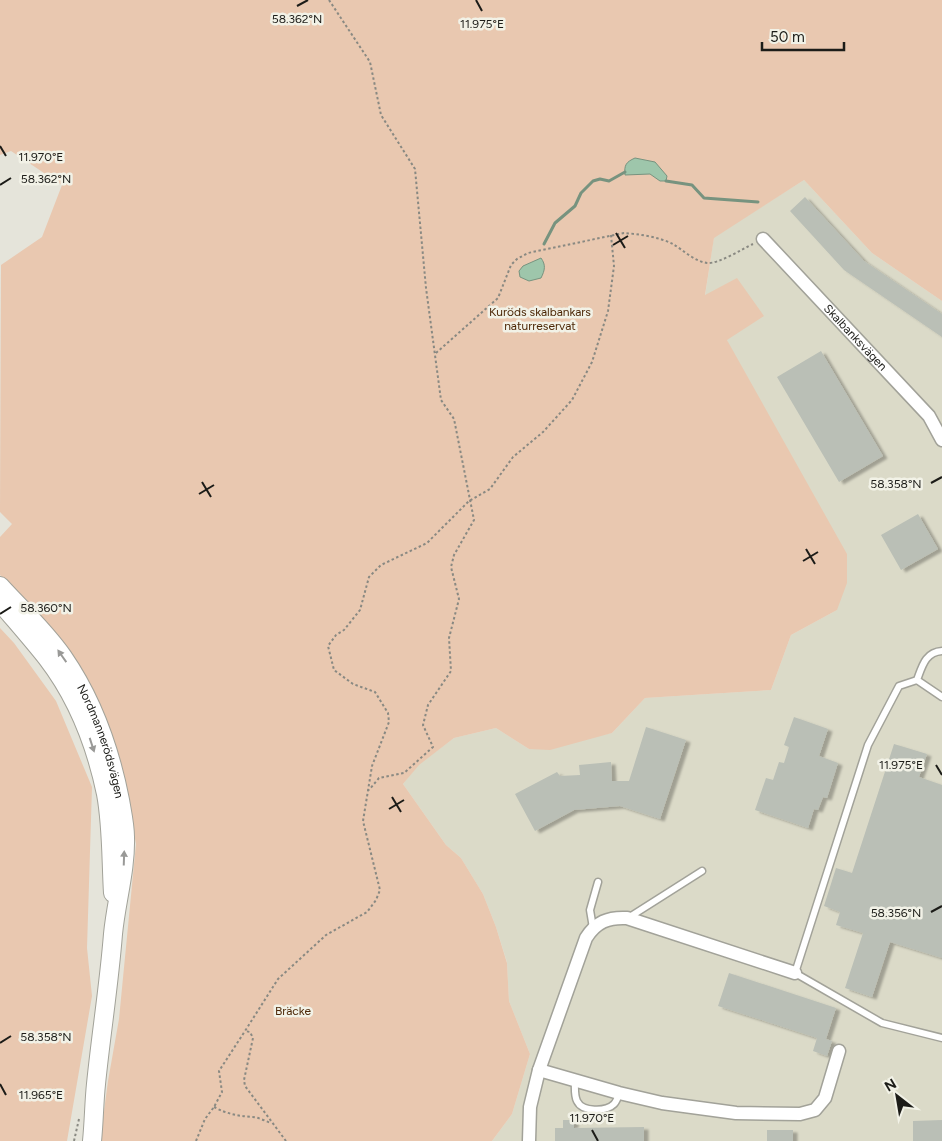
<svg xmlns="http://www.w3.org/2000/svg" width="942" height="1141" font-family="Figtree,sans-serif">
<defs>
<filter id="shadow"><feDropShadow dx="4.5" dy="2.5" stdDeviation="1" flood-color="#0004"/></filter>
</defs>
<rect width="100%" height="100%" fill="#e5e4da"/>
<path fill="#dbdac8" d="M804,180L872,253L942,301V1141H492L512,1114L530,1054L509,1001L507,962L496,927L483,894L461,858L446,845L403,784L418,765L454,738L496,728L529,749L612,733L645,698L771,690L791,635L837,610L727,340L705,296L714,237Z"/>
<path fill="#e9c8b0" d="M0,0H942V301L872,253L804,180L714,238L705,295L737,278L764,316L727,340L847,554V583L837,610L791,635L771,690L645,698L612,733L550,750L529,749L496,728L454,738L419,765L403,784L446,845L461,858L483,894L496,927L507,963L509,1001L530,1054L512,1114L492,1141H100L108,1081L119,1019L136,844L125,782L58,639L0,575V537L12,524L0,512L1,265L42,237L62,185L11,151L0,155Z
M0,628L14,643L56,701L92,787L87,948L92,996L67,1141H0Z"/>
<path fill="#9ec6ab" stroke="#77937f" d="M635,158L655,162L667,176L666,181H660L650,174L625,175C624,165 626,162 635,158Z
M541,258C546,265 545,270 541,278L529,281L520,277L519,271L523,266Z"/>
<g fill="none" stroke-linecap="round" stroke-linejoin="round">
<path stroke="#77937f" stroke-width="3" d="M666,181L692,185L704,198L758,202
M544,244L555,223L575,206L581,193L593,181L600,179L609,181L625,172"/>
</g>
<path fill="#babfb6" filter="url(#shadow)" d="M805,197L864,261L942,314V337L844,270L790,211Z
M821,351L883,456L839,482L777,377Z
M918,514L938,549L901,570L881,535Z
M794,717L828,729L819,756L838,763L827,798L823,797L818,810L814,809L808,828L755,810L766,778L773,780L779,762L784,763L789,747L784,745Z
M646,727L686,740L660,819L620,806L574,810L535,831L515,794L557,772L560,776L580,775L579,765L611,762L612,781H629Z
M894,744L927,754L919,777L942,785V958L890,942L872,997L845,988L863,933L836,925L840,912L824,906L836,868L852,873Z
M729,973L836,1008L826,1039L832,1041L827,1056L813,1051L817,1038L718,1006Z
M563,1120H574V1128L644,1127V1141H555V1128H563Z
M942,1120V1141H913V1121Z
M767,1130H793V1141H767Z"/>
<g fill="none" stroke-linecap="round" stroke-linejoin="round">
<g stroke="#a2a299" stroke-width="9">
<path id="lane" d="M917,680C922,667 925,652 942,651
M942,697L917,680L899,686L868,745L795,973L882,1023L942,1038
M628,918L702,871
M593,928L590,910L598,882
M575,1080C575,1087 574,1095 577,1101C582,1112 606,1112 614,1104C617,1101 618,1097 619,1093"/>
</g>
<g stroke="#a2a299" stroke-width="15">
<g id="street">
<path id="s1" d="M763,239L929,416L942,440"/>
<path d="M539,1070L619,1093L662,1103L736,1113L800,1114L815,1110L825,1098L839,1051"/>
<path d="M529,1141L530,1107L539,1070L586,938C596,922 608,917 627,918L795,973"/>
</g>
</g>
<g stroke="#a2a299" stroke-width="20">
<g id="secondary">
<path id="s2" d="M0,586C21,609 45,631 63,657C92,699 110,749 120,800C122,812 125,825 125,837C126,870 116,902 113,934C109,985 101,1034 96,1084C94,1103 94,1122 92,1141"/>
<path d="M0,602C16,621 32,639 47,658C77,697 96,746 106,794C112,826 111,860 113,893"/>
</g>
</g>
<path stroke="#898982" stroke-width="2" stroke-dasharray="2.5 2.5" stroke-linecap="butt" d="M329,0L370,62L381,115L415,169L426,288L441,400L454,419L474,520L454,555L451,567L459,599L449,638L451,671L428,705L423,725L433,747L404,773L379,778L369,790
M436,353L498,298L511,265L517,259L528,253L624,233C639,234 659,237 673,244C683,250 694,261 707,263C719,264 742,249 753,244
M214,1107C227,1114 238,1116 252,1117C258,1117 265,1121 271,1123
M74,1141L79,1119
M196,1141L205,1119L214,1107L222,1092L219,1071L245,1031
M286,1141L245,1086L244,1080L253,1038L250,1032L245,1031L278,979L326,935L367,912L376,900L380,890L363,821L372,766L389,722L388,713L375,692L353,684L334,670L328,646L336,635L344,630L360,610L369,577L381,565L427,543L469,501L490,489L513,457L543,432L572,400L592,362L608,311L614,266L611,235"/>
<use href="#lane" stroke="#fff" stroke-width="6"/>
<use href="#street" stroke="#fff" stroke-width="12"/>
<use href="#secondary" stroke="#fff" stroke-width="18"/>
</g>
<defs><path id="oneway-solid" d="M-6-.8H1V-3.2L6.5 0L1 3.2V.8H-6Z" transform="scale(1.25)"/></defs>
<g fill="#999997">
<use href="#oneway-solid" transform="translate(62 656) rotate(-125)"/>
<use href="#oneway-solid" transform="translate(92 745) rotate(72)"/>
<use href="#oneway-solid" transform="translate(124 858) rotate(-88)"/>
</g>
<path fill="none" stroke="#1c1c18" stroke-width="2" d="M476,0L482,11M297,6L308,0M0,146L6,156M0,185L11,178M616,233L625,248M613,245L628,236M202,482L211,497M931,483L942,477M199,494L214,485M806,549L815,564M803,561L818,552M0,614L11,607M936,765L942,775M392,797L401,812M389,809L404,800M931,912L942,906M0,1043L11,1036M0,1084L6,1095M592,1130L598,1141"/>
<g text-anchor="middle" stroke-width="5" stroke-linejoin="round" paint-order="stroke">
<g font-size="12" fill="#4c2706" stroke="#f2f2e7">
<text x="540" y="316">Kuröds skalbankars<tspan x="540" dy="14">naturreservat</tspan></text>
<text x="293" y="1015">Bräcke</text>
</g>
<g font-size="12" fill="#1c1c18" stroke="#f2f2e7">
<text dy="4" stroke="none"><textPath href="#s1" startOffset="135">Skalbanksvägen</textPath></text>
<text dy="4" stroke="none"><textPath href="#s2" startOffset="188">Nordmannerödsvägen</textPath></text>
</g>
</g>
<g font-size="12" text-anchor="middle" fill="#1c1c18" stroke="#f2f2e7" stroke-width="5" stroke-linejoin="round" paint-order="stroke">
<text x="297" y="23">58.362°N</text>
<text x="482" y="28">11.975°E</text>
<text x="41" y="161">11.970°E</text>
<text x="46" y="183">58.362°N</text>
<text x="896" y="488">58.358°N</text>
<text x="46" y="612">58.360°N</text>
<text x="901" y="769">11.975°E</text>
<text x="896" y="917">58.356°N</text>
<text x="46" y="1041">58.358°N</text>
<text x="41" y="1099">11.965°E</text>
<text x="592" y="1122">11.970°E</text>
</g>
<g transform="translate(897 1096) rotate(329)" stroke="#f2f2e7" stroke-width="4" paint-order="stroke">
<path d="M0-4L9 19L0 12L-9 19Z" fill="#1c1c18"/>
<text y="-8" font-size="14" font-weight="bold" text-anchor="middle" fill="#1c1c18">N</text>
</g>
<path d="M762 42v8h82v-8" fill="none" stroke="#1c1c18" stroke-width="2.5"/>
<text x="770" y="42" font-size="15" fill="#1c1c18" stroke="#f2f2e7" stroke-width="4" paint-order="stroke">50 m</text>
</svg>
